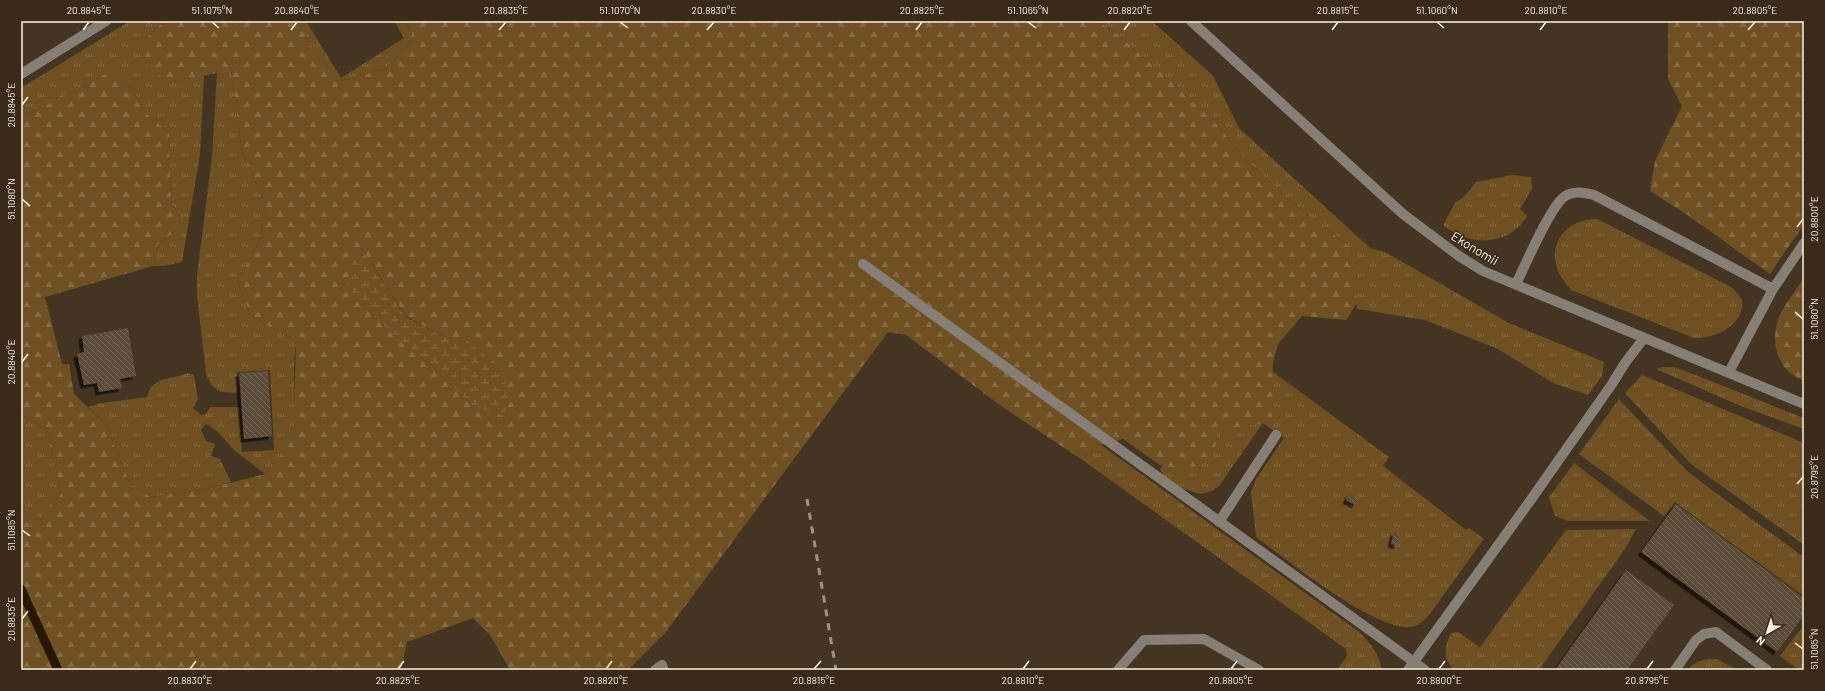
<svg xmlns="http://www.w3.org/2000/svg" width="1825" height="691" font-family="Barlow,sans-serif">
<defs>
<pattern id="grass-tufts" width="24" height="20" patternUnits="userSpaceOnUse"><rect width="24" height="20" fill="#6e5023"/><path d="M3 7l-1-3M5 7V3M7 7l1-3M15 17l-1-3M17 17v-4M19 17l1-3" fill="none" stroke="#846a43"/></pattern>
<pattern id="forest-firs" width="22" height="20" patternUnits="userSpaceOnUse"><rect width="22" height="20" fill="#6e5023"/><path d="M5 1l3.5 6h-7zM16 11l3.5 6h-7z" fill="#846a43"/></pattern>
<pattern id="wetland-marsh" width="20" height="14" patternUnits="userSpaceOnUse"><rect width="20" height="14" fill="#6e5023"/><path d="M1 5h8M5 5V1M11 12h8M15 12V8" fill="none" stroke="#846a43"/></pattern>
<pattern id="building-back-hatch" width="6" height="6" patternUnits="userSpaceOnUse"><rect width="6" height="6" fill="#5b4c37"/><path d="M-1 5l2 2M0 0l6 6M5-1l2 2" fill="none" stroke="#736654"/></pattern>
<filter id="shadow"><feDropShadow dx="-3.5" dy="3.5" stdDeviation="0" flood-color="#0009"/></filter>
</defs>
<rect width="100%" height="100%" fill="#433521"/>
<path fill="url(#grass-tufts)" d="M130,21H164L145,40L169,83L204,75L200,155L182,262L164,266H153L158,244L178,229L180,217L171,202L169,133L148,115L127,82L98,77L80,90L57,97L45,107L21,117V88Z
M298,21H306L341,78L404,38L394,21H405L412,33L410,43L385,69L340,81C323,62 307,45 298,21Z
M1098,21H1152L1213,76L1239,128L1370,248L1385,252L1509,323L1604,362L1602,376L1588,395L1553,383L1498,349L1425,320L1357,309L1350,247L1295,205L1245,159L1209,115L1115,32Z
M231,69L242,152L267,206L259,243L237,280L251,316L296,341L294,368L295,437L265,474L234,450L217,431L206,424L201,429L206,441L215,444L211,456L220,459L231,482L201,490L150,497L129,482L106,425L88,407L102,403L147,397C152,376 171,380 188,373L194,375L198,399L193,408L201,415L206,414L210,407H239L242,452L274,450L270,370L237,372L238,393L221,392L212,386L206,374L197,296V276L212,156L217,72Z
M1513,175L1531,177L1532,189L1520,209L1527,216C1508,248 1469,246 1443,225L1455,203L1465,196L1476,182Z
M1597,219L1733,288L1742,300C1745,325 1715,339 1694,338L1571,290C1565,282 1558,275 1556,264C1550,238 1572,218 1597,219Z
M1247,353L1389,457L1383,466L1466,530L1469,528L1484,539C1471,557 1458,575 1445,593C1437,603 1429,619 1417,625C1388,642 1283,557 1256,537L1251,492L1256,479L1284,438L1263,423L1219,486L1212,491L1201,494L1176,487L1165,478L1160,469Z
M1663,367H1673L1688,372L1804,418V429L1743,407L1656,369Z
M1642,375L1804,443V545L1691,464L1625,393Z
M1619,399L1686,470L1709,488L1804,557V596L1675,502L1664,516L1579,454Z
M21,415L27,417L48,432L61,494L30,531L21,501Z
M1101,445L1359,632C1371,643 1379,654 1382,670H1337L1347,656L1346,649L1081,459Z
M1574,463L1650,521H1568L1555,516L1549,497Z
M1636,529L1627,546L1539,670H1454C1443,659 1444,646 1451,633L1458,632L1480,647L1566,530Z
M1804,625V670H1799L1780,656Z
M1710,659H1717L1737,670H1688C1694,662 1700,660 1710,659Z"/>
<path fill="url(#forest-firs)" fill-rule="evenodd" d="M164,21H298C308,45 323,62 340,81L385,69L410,43L412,33L405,21H1098L1115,32L1209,115L1245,159L1295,205L1350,247L1357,303L1346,320L1302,316L1278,344L1273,363L1272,422L1240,427L1218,428L1215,448L1205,463L1182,470L1160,465L1123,439L1101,445L1081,459L1004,408L906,335L888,332L665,633L628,670H510L490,635L473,618L407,642L401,670H21V501L30,530L61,494L48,432L27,417L21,415V117L45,107L57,97L80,90L98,77L113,72L127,82L148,115L169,133L171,202L180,217L178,229L158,244L153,266L45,297L62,364H69L74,394L106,425L129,482L150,497L201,490L265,474L295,437L294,408L296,341L251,316L237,280L259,243L267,206L242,152L231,70L169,83L144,64L145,40ZM360,246L406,316L438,334L472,345L473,406L434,368L385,327L359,301Z
M1668,21H1804V224L1770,274L1686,214L1650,191L1655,161L1682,106L1668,79Z
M1804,278V381C1799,378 1794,376 1790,373C1774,359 1771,334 1780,315C1786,302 1796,290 1804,278Z"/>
<path fill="url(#wetland-marsh)" d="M360,246L406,317L438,334L472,345L501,367L509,395L504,416L473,406L434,368L385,327L359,301L346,282Z"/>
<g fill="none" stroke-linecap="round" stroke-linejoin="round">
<path stroke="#271701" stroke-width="9" d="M21,589L58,670"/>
</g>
<path fill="url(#building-back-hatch)" filter="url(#shadow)" d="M128,328L136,376L120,379L122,388L99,392L97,383L84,385L77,354L84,352L82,336Z
M268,371L272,436L244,439L239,373Z
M1349,494L1359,499L1355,505L1346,500Z
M1676,504L1804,598V615L1777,652L1641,552Z
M1394,532L1400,534L1397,546L1391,544Z
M1626,570L1674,605L1627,670H1555Z"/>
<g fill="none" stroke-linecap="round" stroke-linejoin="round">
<path stroke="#867f75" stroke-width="10" d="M1191,21L1403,214L1459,256L1483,271L1804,404
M21,74L106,21
M863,264L1425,670
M1516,284C1525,266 1550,207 1564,197C1574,190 1584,193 1594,195L1773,289
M1729,372L1773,289L1804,243
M1219,522L1276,435
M655,670L662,665L664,670
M1118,670L1144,640L1204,639L1259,670
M1408,670L1530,501L1612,384L1625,363L1644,338
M1675,670L1696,640L1704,634L1716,632L1767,670"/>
<path stroke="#9e9282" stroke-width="3" stroke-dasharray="7 7" stroke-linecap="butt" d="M807,499L836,670"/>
</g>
<path fill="none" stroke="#fbf2e5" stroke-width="1.5" d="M212,22L219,28M620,22L628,28M1028,22L1036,28M1437,22L1444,28M83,30L89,22M291,30L297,22M499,30L506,22M707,30L714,22M916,30L922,22M1124,30L1130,22M1332,30L1338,22M1540,30L1546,22M1748,30L1755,22M22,105L28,97M22,199L30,206M1797,227L1803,219M1795,312L1803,319M22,362L28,354M1797,484L1803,477M22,530L30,536M22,619L28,611M1795,643L1803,649M190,669L196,661M398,669L404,661M606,669L612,661M814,669L821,661M1023,669L1029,661M1231,669L1237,661M1439,669L1445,661M1647,669L1653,661"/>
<g text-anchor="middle" stroke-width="3" stroke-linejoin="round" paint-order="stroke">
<g font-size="13" fill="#fbf2e5" stroke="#392b17">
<text transform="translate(1475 248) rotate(31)" y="5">Ekonomii</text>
</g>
</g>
<rect width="1825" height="691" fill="none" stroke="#392b17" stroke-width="44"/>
<g transform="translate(1767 633) rotate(219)" stroke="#392b17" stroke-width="3" paint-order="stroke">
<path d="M0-3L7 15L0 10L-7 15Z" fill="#fbf2e5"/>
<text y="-6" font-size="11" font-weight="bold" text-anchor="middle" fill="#fbf2e5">N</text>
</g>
<rect x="22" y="22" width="1781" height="647" fill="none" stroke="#fbf2e5" stroke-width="1.5"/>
<g font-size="10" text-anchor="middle" fill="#fbf2e5">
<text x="89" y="14">20.8845°E</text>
<text x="212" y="14">51.1075°N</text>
<text x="297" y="14">20.8840°E</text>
<text x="506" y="14">20.8835°E</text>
<text x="620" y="14">51.1070°N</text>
<text x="714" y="14">20.8830°E</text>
<text x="922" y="14">20.8825°E</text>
<text x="1028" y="14">51.1065°N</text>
<text x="1130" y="14">20.8820°E</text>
<text x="1338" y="14">20.8815°E</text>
<text x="1437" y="14">51.1060°N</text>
<text x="1546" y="14">20.8810°E</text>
<text x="1755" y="14">20.8805°E</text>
<text transform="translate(11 105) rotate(-90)" y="4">20.8845°E</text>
<text transform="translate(11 199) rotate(-90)" y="4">51.1080°N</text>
<text transform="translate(1814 219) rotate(-90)" y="4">20.8800°E</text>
<text transform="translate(1814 319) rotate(-90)" y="4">51.1060°N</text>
<text transform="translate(11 362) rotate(-90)" y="4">20.8840°E</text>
<text transform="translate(1814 477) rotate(-90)" y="4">20.8795°E</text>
<text transform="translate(11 530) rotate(-90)" y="4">51.1085°N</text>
<text transform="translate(11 619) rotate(-90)" y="4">20.8835°E</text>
<text transform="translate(1814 649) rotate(-90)" y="4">51.1065°N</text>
<text x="190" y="684">20.8830°E</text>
<text x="398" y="684">20.8825°E</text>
<text x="606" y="684">20.8820°E</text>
<text x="814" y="684">20.8815°E</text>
<text x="1023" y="684">20.8810°E</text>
<text x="1231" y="684">20.8805°E</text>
<text x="1439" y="684">20.8800°E</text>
<text x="1647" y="684">20.8795°E</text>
</g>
</svg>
